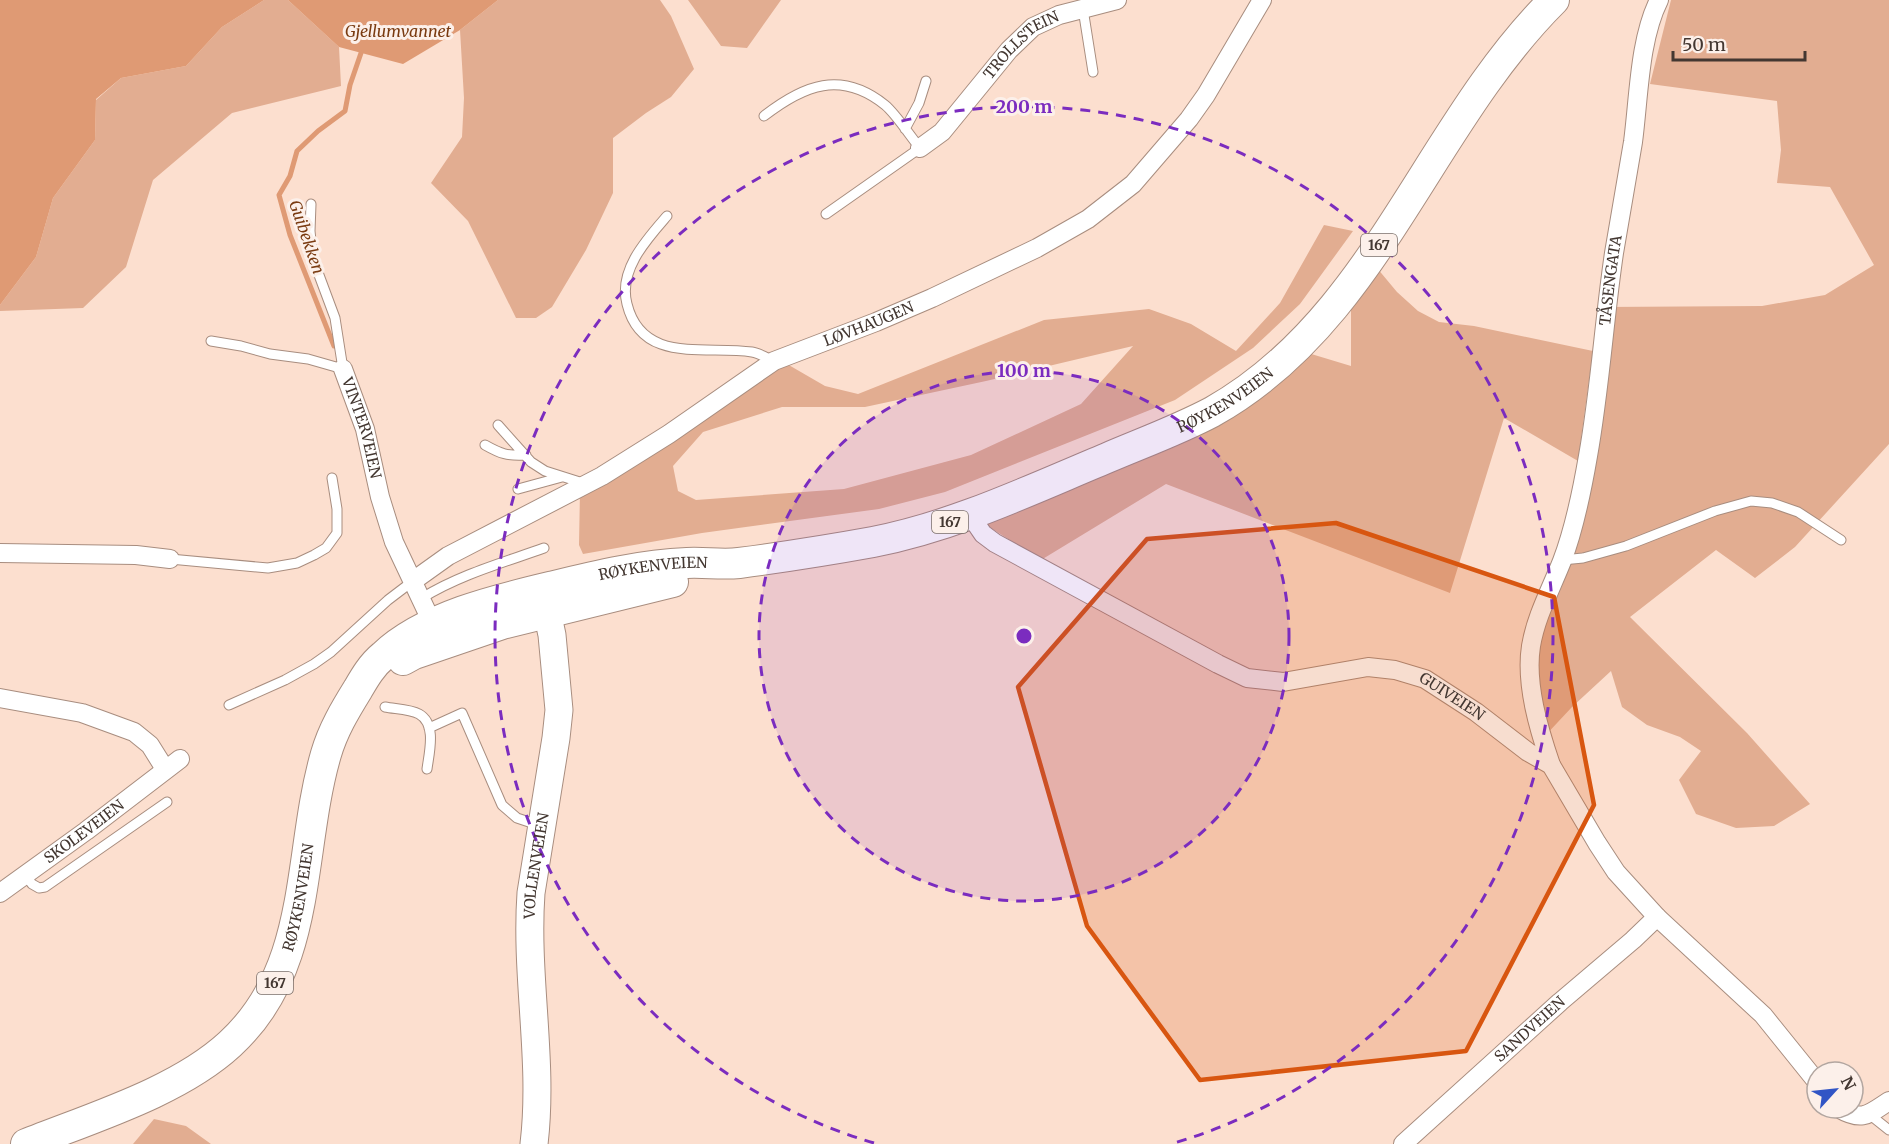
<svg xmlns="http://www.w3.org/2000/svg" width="1889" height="1144" font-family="Merriweather,serif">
<rect width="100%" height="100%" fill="#fcdfcf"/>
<path fill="#e2ad91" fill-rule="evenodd" d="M264,0H288L339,47L341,86L232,113L153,180L126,267L83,308L0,311V305L36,257L53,198L95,140L96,100L121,78L186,66L222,27Z
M498,0H660L671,16L694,69L671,97L646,113L613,138V193L586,250L552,307L536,318H516L468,221L431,183L462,137L464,98L460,30Z
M688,0H781L747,48L721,46Z
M1671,0H1889V444L1795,547L1755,578L1716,550L1630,617L1747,733L1810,804L1774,826L1736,828L1696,814L1679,780L1701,751L1680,737L1647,725L1622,707L1611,671L1572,707L1543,738L1533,642L1574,514L1603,307L1762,306L1825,295L1874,265L1830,187L1777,183L1781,150L1777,101L1650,84Z
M1324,225L1353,231L1300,304L1253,348L1175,400L945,492L879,509L702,533L583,554L579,545L580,491L673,436L787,364L825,386L858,394L1044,320L1149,309L1191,324L1236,351L1280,303ZM1133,346L1081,404L971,455L844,489L696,500L678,491L673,466L703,432L782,407H865L986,381Z
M1377,268L1397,292L1418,311L1439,322L1474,326L1593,351L1578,461L1504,418L1450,593L1166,484L1041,560L983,523L1308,353L1351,366V304Z
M154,1119L186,1126L211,1144H133Z"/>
<path fill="#df9a74" d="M0,0H264L222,27L186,66L121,78L96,99L95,140L53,198L36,257L0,305Z
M288,0H498L460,30L403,64L339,47Z"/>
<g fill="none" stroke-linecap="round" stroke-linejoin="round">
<path stroke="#df9a74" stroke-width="5" d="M334,346L290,235L279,195L290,176L297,151L318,131L345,111L350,85L361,53"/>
<g stroke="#a88d7f" stroke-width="11">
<path id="lane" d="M1083,9L1093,72
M764,116C804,85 841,70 885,105C896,114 910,136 920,148L826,214
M905,129L919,103L926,81
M667,216C647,239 618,270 627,304C642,365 706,345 752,352C759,353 767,358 774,361
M211,341L241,346L270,354L308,359L343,369L335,318L313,259L310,231L311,204
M498,425L531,462L545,471L586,484
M485,445C501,454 507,456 526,455
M518,489L562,477
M170,559L268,568L297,563L314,555L326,548L337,533V509L332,478
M1562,560L1583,558L1626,546L1715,511L1751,501L1772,503L1798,512L1841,540
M422,598C459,575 502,563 544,548
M229,705L285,680L314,664L331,652L388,600L413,581
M385,707C395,709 410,709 419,714C437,724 429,753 427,769
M429,728L462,713L502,805L517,818L538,825
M25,875L32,884L39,888L45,887L167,802
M1869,1114L1889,1130"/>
</g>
<g stroke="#a88d7f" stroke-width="20">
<g id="street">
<path id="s1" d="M920,148L942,132L1009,50L1033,27L1059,15L1117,0"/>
<path id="s2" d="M343,369L365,429L380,497L394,542L436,631"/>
<path id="s3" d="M970,515L983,534L995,543L1218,664L1247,678L1283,682L1368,667L1395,670L1425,679L1476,712L1528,752L1551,765L1597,843L1616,872L1657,917L1763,1015L1817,1082"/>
<path d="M0,553L136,555L170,559"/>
<path id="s4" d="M413,581L448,556L602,476L669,434L774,361L876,322L932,298L1037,248L1088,219L1133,184L1189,119L1206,95L1262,0"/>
<path d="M0,698L82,713L134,732L150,745L165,769"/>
<path id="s5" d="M1551,765C1539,730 1525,684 1531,646C1536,616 1551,589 1562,561C1575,527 1582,491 1588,456C1600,389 1604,321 1614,253C1620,216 1627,179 1633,142C1639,97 1639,40 1659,0"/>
<path id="s6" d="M0,893L86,831L180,759"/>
<path d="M1838,1108C1862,1122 1868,1115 1889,1101"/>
<path id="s7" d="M1403,1144L1560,1002L1633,940L1657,917"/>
</g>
</g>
<g stroke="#a88d7f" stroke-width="29">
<g id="secondary">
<path id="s8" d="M534,1144C544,1061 525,977 531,893L556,738L559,710L552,635L543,593"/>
</g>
</g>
<g stroke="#a88d7f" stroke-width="32">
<g id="primary">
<path d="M403,660L414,654L502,624L673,582"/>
<path id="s9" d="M26,1144C91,1118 178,1092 230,1044C314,967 297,854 326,754C333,730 345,710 358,689C365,677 372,665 383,656C425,616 499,599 554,586C598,575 642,565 687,563C704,562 722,565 739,563C784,557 829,550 873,542C955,526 1030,490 1107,458C1142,443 1178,430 1212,412C1376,320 1426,127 1554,0"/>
</g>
</g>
<use href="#lane" stroke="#fff" stroke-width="9"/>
<use href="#street" stroke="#fff" stroke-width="18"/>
<use href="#secondary" stroke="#fff" stroke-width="27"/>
<use href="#primary" stroke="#fff" stroke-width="30"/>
</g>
<path fill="#d85610" fill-opacity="0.2" stroke="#d85610" stroke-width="4.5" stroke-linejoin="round" d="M1336,523L1554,597L1594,805L1466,1051L1200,1080L1087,926L1018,687L1147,539Z"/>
<circle cx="1024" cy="636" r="265" fill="#7b2cbf" fill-opacity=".12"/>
<g fill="none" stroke="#7b2cbf" stroke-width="3" stroke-dasharray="10 8">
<circle cx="1024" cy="636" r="265"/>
<path d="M874 1143A529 529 0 1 1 1174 1143"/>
</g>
<g text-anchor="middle" stroke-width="6" stroke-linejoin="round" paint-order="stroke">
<g fill="#fcf0ea" stroke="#7a6e68" stroke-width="1.5">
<rect x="1361" y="234" width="36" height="22" rx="4.5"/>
<rect x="932" y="511" width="36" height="22" rx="4.5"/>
<rect x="257" y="972" width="36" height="22" rx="4.5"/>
</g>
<g font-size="14" font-weight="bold" fill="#433731">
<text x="1379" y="250">167</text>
<text x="950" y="527">167</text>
<text x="275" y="988">167</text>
</g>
<g font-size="15" fill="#433731" stroke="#fcf0ea">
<text dy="5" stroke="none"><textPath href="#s1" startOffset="146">TROLLSTEIN</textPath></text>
<text dy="5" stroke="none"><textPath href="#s5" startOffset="498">TÅSENGATA</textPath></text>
<text dy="5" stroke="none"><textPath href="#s4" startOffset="525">LØVHAUGEN</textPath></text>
<text dy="5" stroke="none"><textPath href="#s9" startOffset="1545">RØYKENVEIEN</textPath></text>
<text dy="5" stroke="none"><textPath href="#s2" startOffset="62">VINTERVEIEN</textPath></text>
<text dy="5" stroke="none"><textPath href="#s9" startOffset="942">RØYKENVEIEN</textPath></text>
<text dy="5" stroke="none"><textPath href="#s3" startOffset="537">GUIVEIEN</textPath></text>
<text dy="5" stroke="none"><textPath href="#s6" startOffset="104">SKOLEVEIEN</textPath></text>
<text dy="5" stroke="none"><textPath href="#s8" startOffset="279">VOLLENVEIEN</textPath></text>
<text dy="5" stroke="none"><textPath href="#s9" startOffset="394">RØYKENVEIEN</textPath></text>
<text dy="5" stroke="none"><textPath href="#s7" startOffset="171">SANDVEIEN</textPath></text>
</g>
<g font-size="16" font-style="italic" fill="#7a3b11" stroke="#fcf0ea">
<text x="398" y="37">Gjellumvannet</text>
<text transform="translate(307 237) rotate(71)" y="6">Guibekken</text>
</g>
</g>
<circle cx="1024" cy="636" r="9" fill="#7b2cbf" stroke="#fcf0ea" stroke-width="3"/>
<g font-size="18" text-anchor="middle" font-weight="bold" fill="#7b2cbf" stroke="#fcf0ea" stroke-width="6" stroke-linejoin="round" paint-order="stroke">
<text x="1024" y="113">200 m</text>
<text x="1024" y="377">100 m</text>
</g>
<g transform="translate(1835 1090) rotate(63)"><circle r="28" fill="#fcf0ea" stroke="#b2a6a0" stroke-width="1.5"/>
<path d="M0-4.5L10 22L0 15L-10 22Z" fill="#3155c5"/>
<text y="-9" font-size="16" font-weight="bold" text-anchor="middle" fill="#433731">N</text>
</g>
<path d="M1673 51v9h132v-9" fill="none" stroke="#433731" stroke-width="3"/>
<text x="1682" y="51" font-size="18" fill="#433731" stroke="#fcf0ea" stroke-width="4.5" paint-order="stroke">50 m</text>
</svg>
